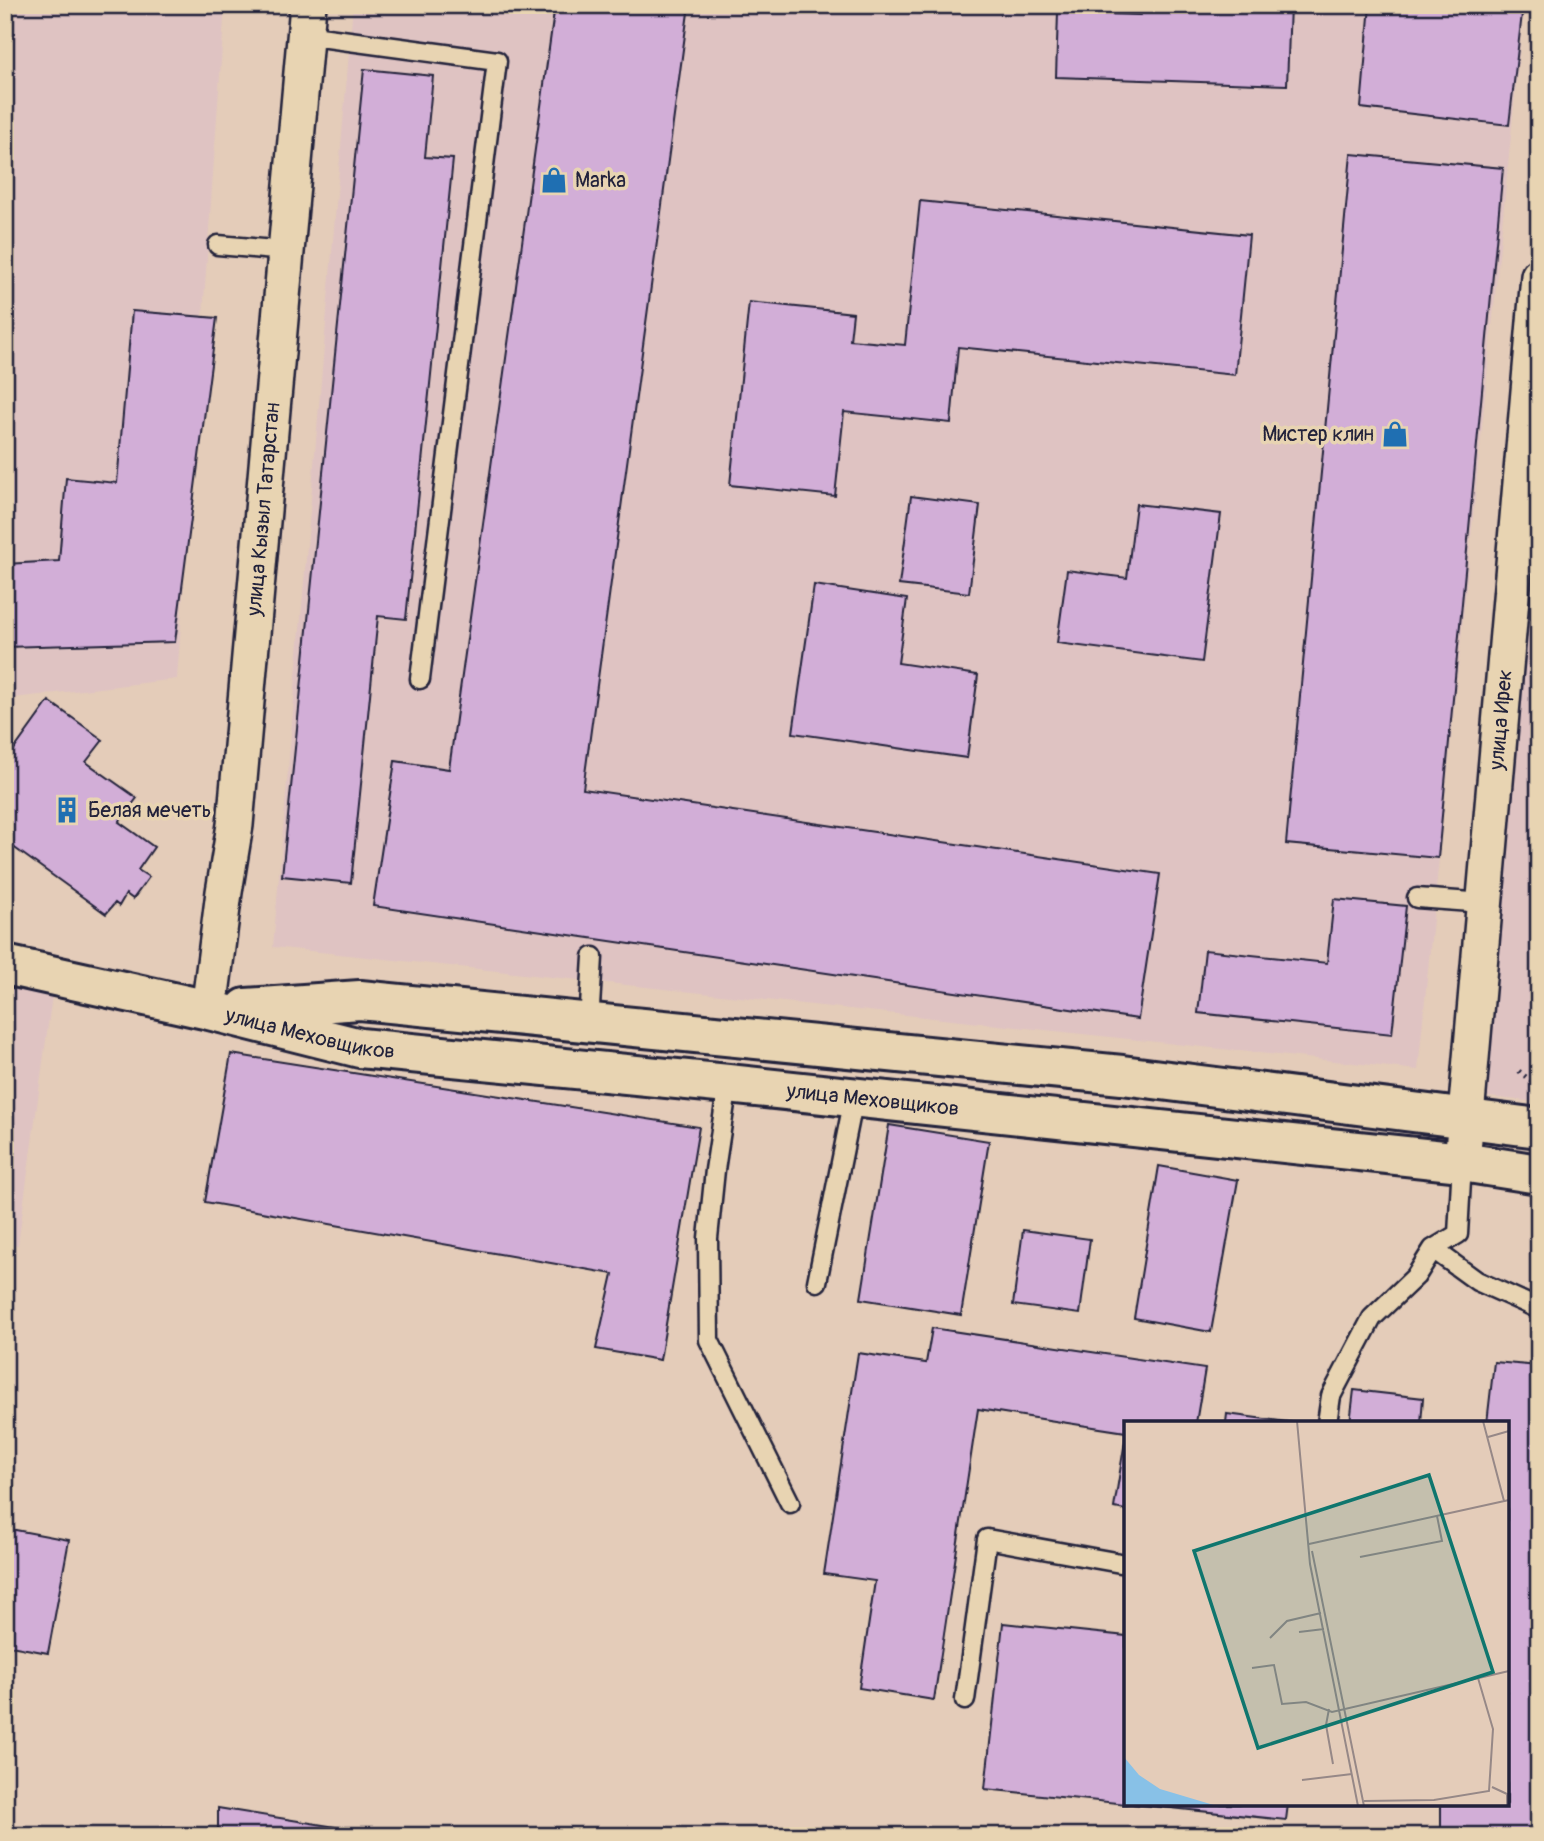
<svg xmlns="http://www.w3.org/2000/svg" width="1544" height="1841" font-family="Pangolin,sans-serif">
<rect width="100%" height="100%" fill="#e4ccb9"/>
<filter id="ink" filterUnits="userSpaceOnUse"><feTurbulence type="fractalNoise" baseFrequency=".0143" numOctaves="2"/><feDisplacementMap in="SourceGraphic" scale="14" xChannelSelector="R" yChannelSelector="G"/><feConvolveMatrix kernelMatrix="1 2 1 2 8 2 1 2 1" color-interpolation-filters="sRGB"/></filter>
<g filter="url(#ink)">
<path fill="#dfc3c2" d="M5,5H225L177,679L5,699Z
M353,5H1524L1418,1070L273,947Z
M1539,351V1102L1488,1097Z
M5,987L52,996L18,1245L5,1244Z"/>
<path fill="#d2aed7" stroke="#22223b" stroke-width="2" d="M555,5H689L583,789L1160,874L1138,1019L373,906L395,761L449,769Z
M1141,5H1290L1287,85L1056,77L1058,12L1140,15Z
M1370,5H1523L1509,125L1361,108Z
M364,69L433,76L425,157L453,159L406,619L378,616L351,883L282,876Z
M1351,154L1503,168L1438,858L1286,844Z
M920,201L1249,235L1235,375L958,347L951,423L844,412L835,496L730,485L749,302L853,313L850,340L905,345Z
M132,311L217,318L175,642L5,647V564L59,561L66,478L117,483Z
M911,496L980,505L969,593L899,585Z
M1136,504L1221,514L1202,662L1057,643L1067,570L1127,578Z
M814,585L907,599L898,663L978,675L967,758L793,733Z
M49,701L103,740L86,762L137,798L119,822L154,847L138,870L149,877L133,899L126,894L119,906L115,903L106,914L5,841V762Z
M1334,899L1406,906L1392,1034L1198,1013L1205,950L1327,963Z
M231,1054L699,1127L660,1360L596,1349L613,1274L205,1202Z
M889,1125L989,1141L961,1315L861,1299Z
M1159,1166L1238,1180L1211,1332L1134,1318Z
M1023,1230L1090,1239L1080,1314L1013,1305Z
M932,1328L1205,1369L1196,1423H1126V1432L978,1409L934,1700L859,1688L875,1581L824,1574L858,1353L926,1363Z
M1494,1362L1539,1366V1836H1441V1804H1507V1423H1487Z
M1354,1390L1423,1398L1421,1423H1350Z
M1227,1414L1295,1423H1226Z
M1126,1435V1510L1114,1508Z
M5,1528L69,1540L48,1653L5,1645Z
M1003,1623L1126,1636V1804L985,1789Z
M1133,1804H1288L1286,1820Z
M218,1808L391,1836H218Z"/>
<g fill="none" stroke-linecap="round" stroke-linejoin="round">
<g stroke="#22223b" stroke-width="23">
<path id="lane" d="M305,35L497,61L420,679
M218,245L286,251
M1417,898L1485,903
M589,1023L593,957
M728,1084L715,1170L708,1238L709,1340L790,1503
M1433,1249L1477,1281L1539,1309
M817,1282L854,1098
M1327,1423L1331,1396L1372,1318L1416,1276L1433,1249L1458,1234L1462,1162
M965,1700L987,1539L1126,1564"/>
</g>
<g stroke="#22223b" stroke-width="40">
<g id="street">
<path id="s1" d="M209,1010L224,892L235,825L308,5"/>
<path id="s2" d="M1462,1162L1539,276"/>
</g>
</g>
<g stroke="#22223b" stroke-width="44">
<g id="secondary">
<path id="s3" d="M5,965L209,1010L360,1048L728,1084L1462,1162L1539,1174"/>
<path d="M246,1008L360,1000L1122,1075L1539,1128"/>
</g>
</g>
<path stroke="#22223b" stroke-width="4.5" stroke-dasharray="2 5" stroke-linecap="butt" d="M1519,1071L1538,1087"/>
<use href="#lane" stroke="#e8d4b2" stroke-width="18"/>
<use href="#street" stroke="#e8d4b2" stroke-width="35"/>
<use href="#secondary" stroke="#e8d4b2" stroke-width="38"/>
</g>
</g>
<defs>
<g id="shop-bare" transform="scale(2.1)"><path d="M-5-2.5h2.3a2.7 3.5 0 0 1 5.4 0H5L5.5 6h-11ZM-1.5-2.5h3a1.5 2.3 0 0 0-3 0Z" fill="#1f6fb2" stroke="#e8d4b2" stroke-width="2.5" paint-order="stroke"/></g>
<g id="building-bare" transform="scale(2.1)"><path d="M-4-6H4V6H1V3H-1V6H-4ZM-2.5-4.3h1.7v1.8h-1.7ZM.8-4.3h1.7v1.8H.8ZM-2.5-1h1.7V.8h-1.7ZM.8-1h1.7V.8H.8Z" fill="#1f6fb2" stroke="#e8d4b2" stroke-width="2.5" paint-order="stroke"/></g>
</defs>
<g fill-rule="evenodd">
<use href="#shop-bare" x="554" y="180"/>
<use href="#shop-bare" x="1395" y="434"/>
<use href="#building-bare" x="67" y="810"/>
</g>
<g text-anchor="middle" stroke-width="7" stroke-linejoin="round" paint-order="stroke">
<g font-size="21" fill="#22223b" stroke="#e8d4b2" text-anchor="start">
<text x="575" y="187">Marka</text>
<text x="1374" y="441" text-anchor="end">Мистер клин</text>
<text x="88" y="817">Белая мечеть</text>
</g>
<g font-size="21" fill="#22223b" stroke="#e8d4b2">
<text dy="7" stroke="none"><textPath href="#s1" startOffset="504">улица Кызыл Татарстан</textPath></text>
<text dy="7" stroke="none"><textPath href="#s2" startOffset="444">улица Ирек</textPath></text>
<text dy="7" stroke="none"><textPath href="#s3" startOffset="313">улица Меховщиков</textPath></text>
<text dy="7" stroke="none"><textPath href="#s3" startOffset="880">улица Меховщиков</textPath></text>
</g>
</g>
<g transform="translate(1124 1421)">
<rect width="385" height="385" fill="#e4ccb9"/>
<path d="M0,336L15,354L36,368L93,385H0Z" fill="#88c1e7"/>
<path fill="none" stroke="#968887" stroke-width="2" d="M173,0L186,143L234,385M359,0L380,80M364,16L385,10M185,123L385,79M188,130L240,385M236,136L318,120L313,95M175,211L200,208M146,217L163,200L197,192M128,247L150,244L158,283L182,281L208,291L385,250M205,288L202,304L209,343M178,359L228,353M368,366L383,373V385M240,380L310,379L365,370L369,308L354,257"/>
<path fill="#0f766e" fill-opacity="0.15" stroke="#0f766e" stroke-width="3.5" d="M305,54L369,251L134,327L70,130Z"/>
<rect width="385" height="385" fill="none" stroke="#22223b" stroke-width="3.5"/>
</g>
<rect width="1544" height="1841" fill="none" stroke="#e8d4b2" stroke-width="28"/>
<rect x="14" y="14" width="1516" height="1813" fill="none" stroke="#22223b" stroke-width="2.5" filter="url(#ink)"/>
</svg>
